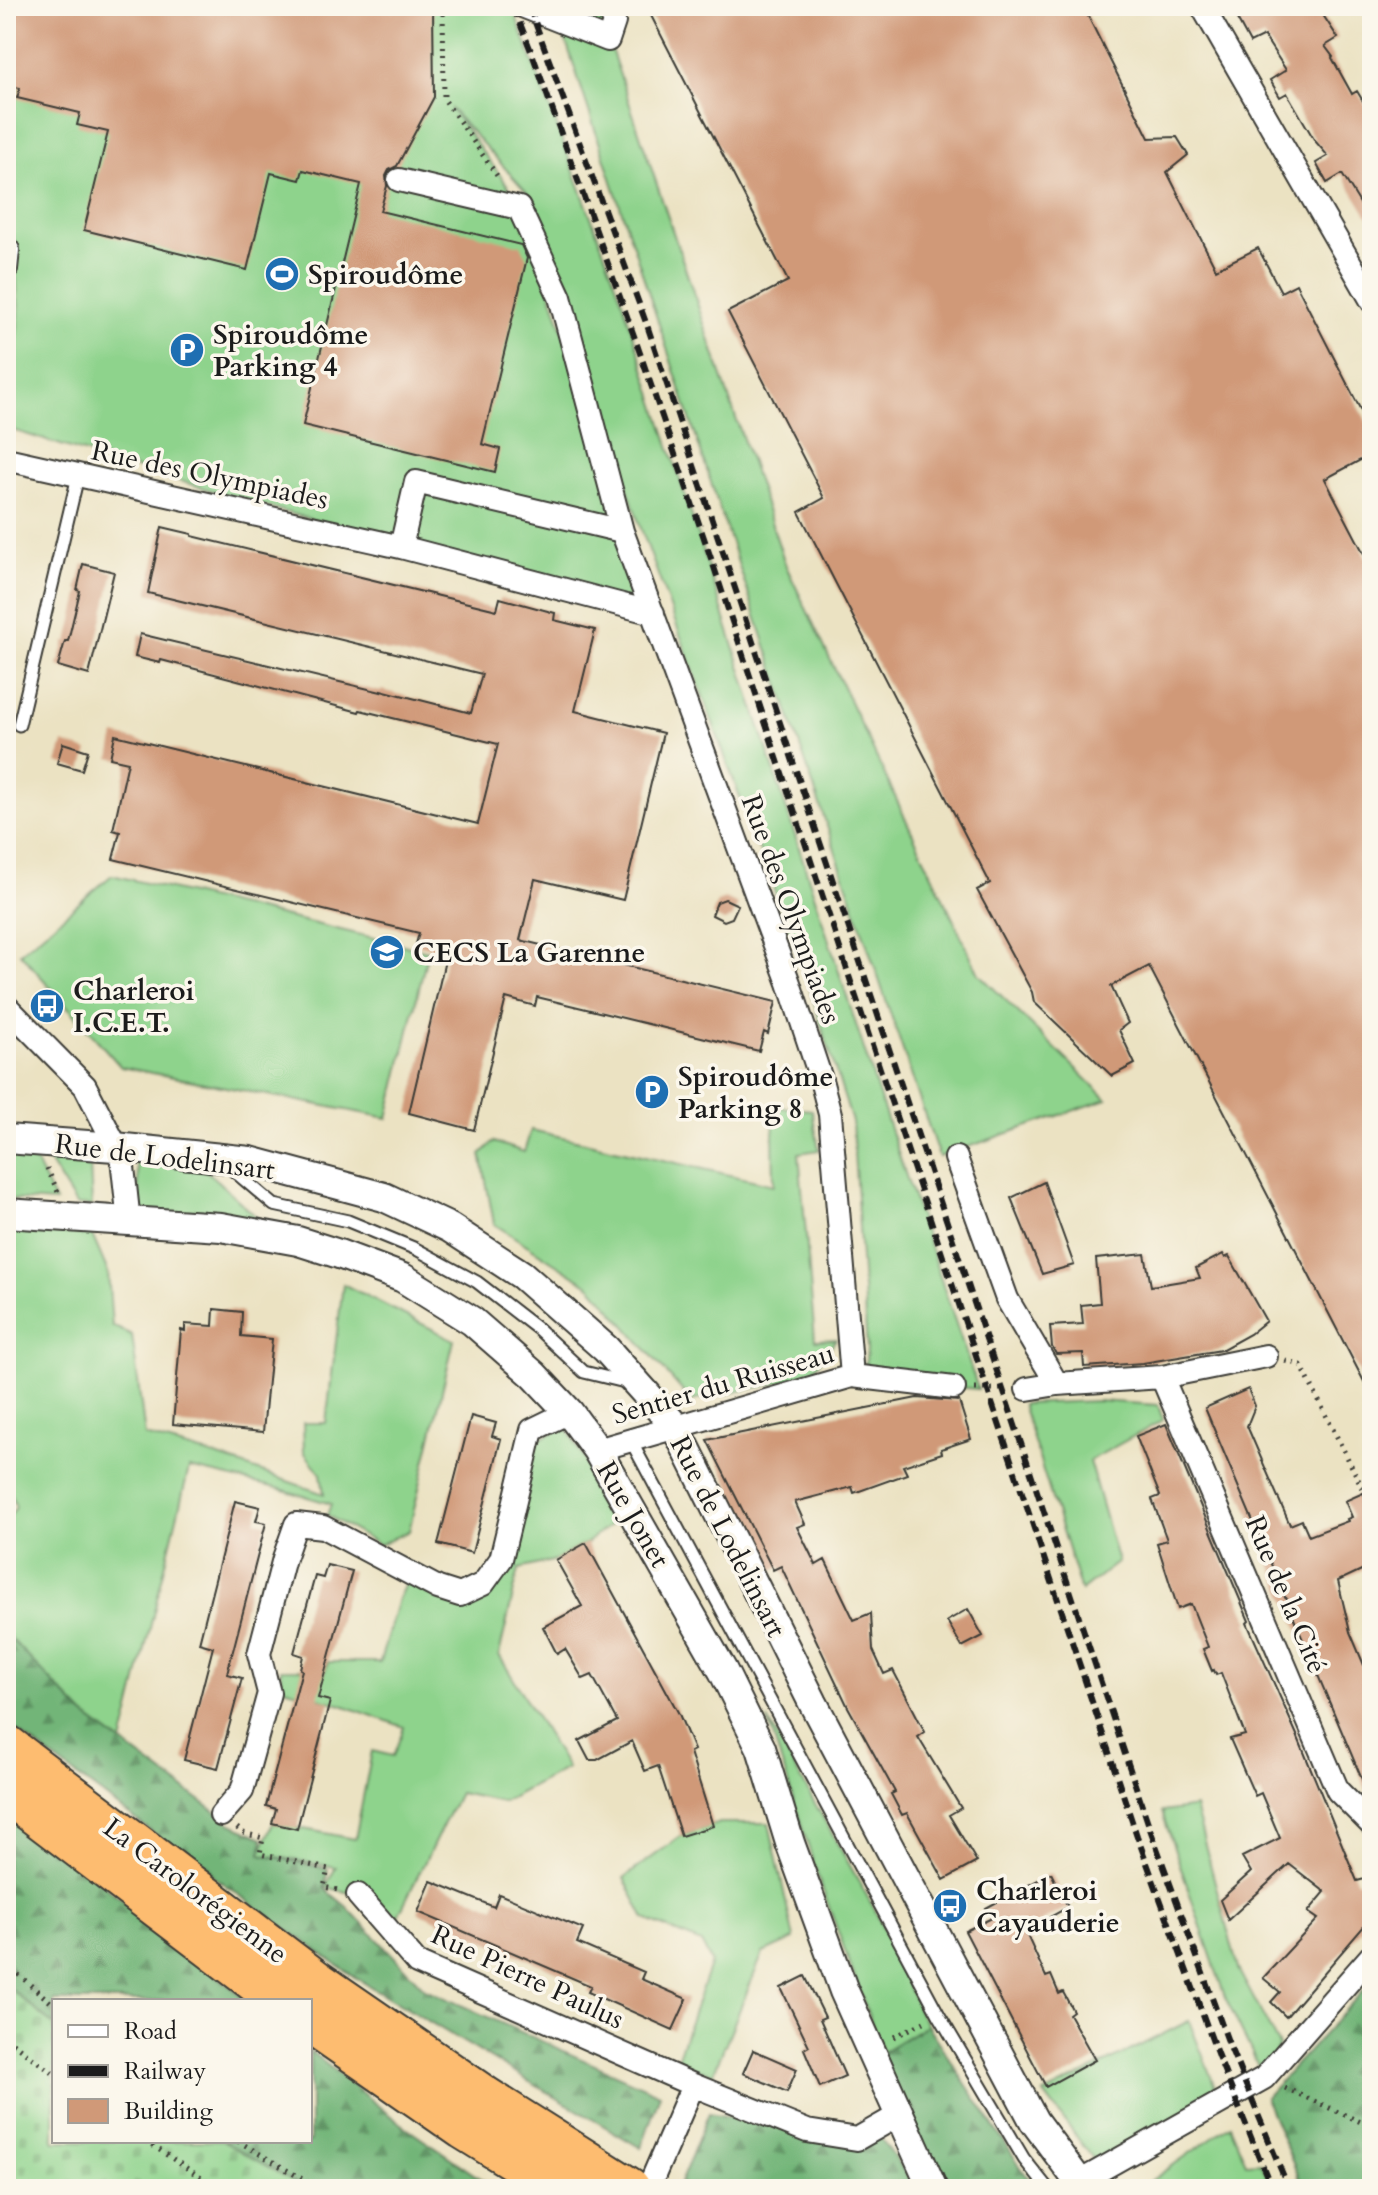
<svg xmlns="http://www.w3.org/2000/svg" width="1378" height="2195" font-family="Cardo,serif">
<defs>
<pattern id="forest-firs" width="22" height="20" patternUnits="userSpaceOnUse" patternTransform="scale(2)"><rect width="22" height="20" fill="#72b578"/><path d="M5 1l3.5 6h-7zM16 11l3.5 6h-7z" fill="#5d9262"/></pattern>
<pattern id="cemetery-stones" width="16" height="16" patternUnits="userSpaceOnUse" patternTransform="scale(2)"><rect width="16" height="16" fill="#8ed38c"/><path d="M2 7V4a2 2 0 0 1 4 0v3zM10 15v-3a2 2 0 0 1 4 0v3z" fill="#7ab578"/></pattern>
</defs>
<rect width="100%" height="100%" fill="#fbf7ec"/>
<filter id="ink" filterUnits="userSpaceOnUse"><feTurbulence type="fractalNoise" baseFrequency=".0125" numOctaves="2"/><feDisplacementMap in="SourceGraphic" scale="16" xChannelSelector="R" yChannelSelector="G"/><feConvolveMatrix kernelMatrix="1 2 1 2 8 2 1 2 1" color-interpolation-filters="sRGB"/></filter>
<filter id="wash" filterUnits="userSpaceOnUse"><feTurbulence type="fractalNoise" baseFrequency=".006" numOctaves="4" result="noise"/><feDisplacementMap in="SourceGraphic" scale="32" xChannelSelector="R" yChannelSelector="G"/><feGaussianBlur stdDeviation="1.8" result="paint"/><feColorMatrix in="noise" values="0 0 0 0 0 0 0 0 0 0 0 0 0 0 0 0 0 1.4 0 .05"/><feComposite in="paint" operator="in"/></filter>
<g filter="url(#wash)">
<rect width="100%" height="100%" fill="#ebe2c2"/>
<path fill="#8ed38c" stroke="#557854" stroke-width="2" d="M6,6H512L621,297L882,1105L978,1389L864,1378L867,1349L852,1122L804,971L640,526L534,200L450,108L523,206L653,613C436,556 220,495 6,428L19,313L13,236L6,234Z
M552,6H605L608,40L786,566L979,974L1107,1099L939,1157L719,507L559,20Z
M112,875L428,951L388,1118L121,1067L20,953Z
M776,1107L812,1110L819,1150L799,1153L815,1340L836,1339L809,1377L691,1401L592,1287L494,1224L481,1154L494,1142L524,1152L531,1130L774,1185L773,1134Z
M6,1153L32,1155L55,1202L6,1199Z
M136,1159L200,1165L260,1220L141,1211Z
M48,1160L90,1164L92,1206L76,1205Z
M6,1229L92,1235L108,1272L112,1326L132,1335L145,1436L219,1457L324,1494L321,1474L304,1452L303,1423H326L343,1284L454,1340L409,1531L379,1545L327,1515L331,1504L277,1488L189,1468L122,1743L84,1715L6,1634V1522L16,1507L6,1480Z
M1098,1401L1158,1405L1163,1420L1089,1461L1118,1562L1081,1591L1022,1404Z
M566,1426L617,1520L586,1543L556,1560L519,1569L499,1655L567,1768L503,1802L459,1793L395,1922L359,1895L325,1887L336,1867L260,1854L273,1823L355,1839L372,1751L393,1756L404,1727L339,1704L281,1687V1669H300L324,1675L328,1662H380L398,1599L410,1573L460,1595L495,1568L528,1445Z
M768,1720L876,1912L920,2014L927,2025L882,2052L818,1877Z
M1195,1807L1238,1969L1279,2046L1264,2078L1225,1997L1162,1812Z
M720,1823H769L794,1939L763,1953L713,2074L676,2062L711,1962L701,1943L645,1919L624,1878L681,1836Z
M1189,2021L1218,2094L1101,2169L1044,2094Z
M1230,2125L1246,2163L1261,2162L1272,2189H1139Z"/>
<path fill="url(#forest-firs)" stroke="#47684a" stroke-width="2" d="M6,1634L84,1715L232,1824L263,1838L261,1854L328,1869L324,1888L346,1906L425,1989L660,2094L641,2148L356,1978L190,1860L6,1723Z
M6,1806L248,2001H54V2026L6,1985Z
M1372,1981V2189H1304L1265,2098Z
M927,2025L1026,2175L1037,2189H932L874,2058Z
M310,2051L392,2117L495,2189H307L222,2141H310Z
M709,2113L835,2136L874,2129L917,2189H694L680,2183Z"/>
<path fill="url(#cemetery-stones)" stroke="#557854" stroke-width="2" d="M6,1985L54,2026V2141H222L307,2189H6Z"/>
<g id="blocks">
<path fill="#d09978" d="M6,6H433L434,97L397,166L389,170L386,176L387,186L380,211L521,245L527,258L482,444L500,449L495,472L303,425L361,184L303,170L300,180L271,173L247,270L84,230L108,132L77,125L80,113L17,98L20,88L6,85Z
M646,6H1083L1149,138L1177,137L1188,155L1167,172L1216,269L1258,248L1281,292L1296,284L1372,432V454L1325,479L1372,569V1397L1149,966L1111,986L1128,1023L1119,1030L1135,1064L1112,1076L1034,1002L1032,992L977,890L990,883L799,512L824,498L728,312L788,281Z
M1230,6H1317L1338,38L1325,46L1333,57L1332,58L1352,94L1357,91L1372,116V223L1342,174L1327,183L1316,163L1328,156L1315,141L1287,93L1280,97L1270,80L1286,70L1264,36L1250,43Z
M162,527L192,534V536L497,610L500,598L555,613L554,620L595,630L575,711L663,733L623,900L535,879L520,940L776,1002L768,1034L764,1032L759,1051L537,997L535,1006L506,998L474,1130L409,1113L447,952L416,944L419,933L113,859L120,832L113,830L128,762L110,758L115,735L478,824L498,744L360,710L359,712L161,660L160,663L135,657L140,634L381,692V690L471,713L482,674L148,593Z
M83,564L114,572L89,675L58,666L65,641H68L80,591L77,590Z
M63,743L88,751L82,770L57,763Z
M725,899L738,905L732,918L724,921L712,915L717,902Z
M1044,1182L1074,1265L1042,1274L1011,1198Z
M1145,1254L1151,1286L1200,1278L1196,1268L1223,1254L1225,1258L1229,1256L1266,1321L1250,1334L1221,1350L1143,1363L1084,1367L1083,1353L1056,1354L1052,1347L1050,1326L1083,1324L1081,1305L1100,1303L1096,1259Z
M214,1309L242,1312L241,1336L272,1339L263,1432L173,1424L181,1330L185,1331V1324L213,1326Z
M1248,1389L1255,1406L1247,1426L1290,1525L1302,1520L1309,1536L1348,1521L1347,1519L1352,1517L1345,1501L1372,1489V1565L1338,1581L1350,1632L1372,1684V1803L1205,1408Z
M917,1398L959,1401L971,1439L941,1449L942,1453L903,1466L907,1474L854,1493L852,1487L795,1502L805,1524L797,1527L816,1565L825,1560L854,1620L871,1613L873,1650L884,1674L893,1670L925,1732L918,1737L961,1808L949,1815L977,1862L944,1880L907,1813L902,1815L891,1794L895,1792L848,1707L781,1566L773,1570L707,1440Z
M471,1416L496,1423L492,1436L501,1439L472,1553L438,1544Z
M1166,1424L1249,1621L1247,1623L1297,1735L1357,1881L1372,1877V1917L1286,2017L1271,2002L1280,1992L1263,1978L1318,1919L1308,1912L1325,1892L1289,1864L1228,1920L1220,1900L1251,1872L1242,1857L1280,1838L1261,1793L1255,1796L1230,1739L1245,1735L1221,1673L1216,1675L1214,1670L1212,1671L1203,1649L1208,1647L1191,1604L1178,1609L1157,1543L1167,1540L1152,1499L1160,1496L1136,1436Z
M235,1501L260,1507L256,1521L266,1523L227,1674L242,1678L218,1768L184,1760L213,1647L199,1643Z
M586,1543L679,1714L694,1750L690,1752L713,1826L681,1836L658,1766L645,1771L632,1741L597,1760H589L579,1741L617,1721L592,1675L583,1679L565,1649L557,1654L543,1627L582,1606L556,1560Z
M327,1565L352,1571L318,1698L330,1701L297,1829L272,1823L276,1809L266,1806L302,1670L300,1669L303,1656L294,1653L315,1576L323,1578Z
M968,1609L983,1636L962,1647L947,1621Z
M1051,1873L1068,1907L1025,1931L1046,1977L1051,1975L1059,1994L1063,1992L1073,2011L1069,2014L1095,2060L1046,2087L965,1931L992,1918L986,1908Z
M431,1881L494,1907L499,1894L583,1929L577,1943L644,1972L641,1979L687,1999L673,2030L588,1992L591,1986L418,1912Z
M805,1976L825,2017L820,2019L845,2076L820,2087L804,2049L809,2046L781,1988Z
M753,2050L797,2069L787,2092L743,2073Z"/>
</g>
</g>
<g filter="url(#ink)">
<use href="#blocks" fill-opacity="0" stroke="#3b3a35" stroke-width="2"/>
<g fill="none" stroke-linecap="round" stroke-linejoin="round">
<g stroke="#3b3a35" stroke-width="15">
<path id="service" d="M19,725L78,476
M227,1165L274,1205L348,1221L416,1249L477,1282L539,1330L584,1372L625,1382
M631,1441L939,2015L1024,2159L1048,2189"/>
</g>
<g stroke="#3b3a35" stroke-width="26">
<path id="minor" d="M522,6L608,40L614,22L607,6
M1202,6L1372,301
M399,180L519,208L560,297L622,531L789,983L820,1076L830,1114L852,1376
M6,248L8,250L6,269
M6,459L401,547L653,613
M401,547L416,482L622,531
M6,1006L85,1086L122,1158L129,1222
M956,1158L1007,1299L1057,1384
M1162,1377L1338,1791L1372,1825
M1027,1389L1057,1384L1162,1377L1266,1356
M597,1450L852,1376L954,1388
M221,1815L242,1791L269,1693L259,1654L284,1558L296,1524L323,1527L438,1588L460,1595L483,1584L501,1559L532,1430L569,1412
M358,1895L417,1963L693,2085L807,2131L857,2139L899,2115
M1079,2182L1264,2078L1372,1955
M648,2189L693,2085"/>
</g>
<g stroke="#3b3a35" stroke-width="32">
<path id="tertiary" d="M6,1139L115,1147L250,1161L384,1197L450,1228L522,1275L606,1349L675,1426L813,1703L1034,2121L1079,2182L1087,2189
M6,1213L221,1227L298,1241L339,1254L403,1278L472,1321L534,1375L569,1412L597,1450L723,1671L761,1748L790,1843L844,1991L933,2189"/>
</g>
<g stroke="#3b3a35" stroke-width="46">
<path id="motorway" d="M6,1746L315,1981L485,2098L629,2189
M6,1791L282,2001
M310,2021L464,2128L563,2189"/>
</g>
<path stroke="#3b3a35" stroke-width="5" stroke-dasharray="2 6" stroke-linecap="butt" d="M443,6L444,99L500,180
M47,1168L58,1192
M1285,1361L1301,1365L1372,1507
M975,1389H1005
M237,1828L243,1833L263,1838L260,1854L328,1869L324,1887L338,1890
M6,1964L54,2005
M894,2037L924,2022
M6,2038L54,2074
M1285,2088L1372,2127
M146,2141L218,2189
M238,2141L319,2189"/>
<use href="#service" stroke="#fff" stroke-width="11"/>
<use href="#minor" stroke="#fff" stroke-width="22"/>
<use href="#tertiary" stroke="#fff" stroke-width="28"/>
<use href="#motorway" stroke="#fdbc6f" stroke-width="42"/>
<path stroke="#1c1c1c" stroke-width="6" stroke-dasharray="12 6" stroke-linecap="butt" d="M513,6L533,56L633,333L713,564L850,979L1137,1836L1218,2056L1272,2189
M529,6L648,328L1150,1829L1230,2047L1289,2189"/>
</g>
</g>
<defs>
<g id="stadium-disc" transform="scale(1.8)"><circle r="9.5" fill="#1f6fb2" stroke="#fbf7ec"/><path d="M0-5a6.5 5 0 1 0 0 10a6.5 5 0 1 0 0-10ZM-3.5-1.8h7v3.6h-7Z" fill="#fff"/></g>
<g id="parking-disc" transform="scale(1.8)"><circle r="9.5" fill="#1f6fb2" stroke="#fbf7ec"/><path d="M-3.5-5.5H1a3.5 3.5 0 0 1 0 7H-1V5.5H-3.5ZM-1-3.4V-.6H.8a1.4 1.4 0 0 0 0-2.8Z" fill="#fff"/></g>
<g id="school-disc" transform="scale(1.8)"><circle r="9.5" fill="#1f6fb2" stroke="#fbf7ec"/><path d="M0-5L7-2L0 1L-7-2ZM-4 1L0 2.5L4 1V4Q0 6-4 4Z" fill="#fff"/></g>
<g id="bus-disc" transform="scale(1.8)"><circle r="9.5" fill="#1f6fb2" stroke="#fbf7ec"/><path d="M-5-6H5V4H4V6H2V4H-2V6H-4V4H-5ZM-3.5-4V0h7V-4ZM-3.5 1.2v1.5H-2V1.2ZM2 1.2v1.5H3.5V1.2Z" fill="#fff"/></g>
</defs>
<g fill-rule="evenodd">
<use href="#stadium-disc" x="282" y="274"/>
<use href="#parking-disc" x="187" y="350"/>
<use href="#school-disc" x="387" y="952"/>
<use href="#bus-disc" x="47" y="1006"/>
<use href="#parking-disc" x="652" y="1092"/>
<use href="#bus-disc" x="950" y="1906"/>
</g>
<g text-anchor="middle" stroke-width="7" stroke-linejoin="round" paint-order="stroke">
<g font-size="28" font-weight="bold" fill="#1c1c1c" stroke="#fbf7ec" text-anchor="start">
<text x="308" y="284">Spiroudôme</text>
<text x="213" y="344">Spiroudôme<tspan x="213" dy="32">Parking 4</tspan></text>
<text x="413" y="962">CECS La Garenne</text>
<text x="73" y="1000">Charleroi<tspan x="73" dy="32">I.C.E.T.</tspan></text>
<text x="678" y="1086">Spiroudôme<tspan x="678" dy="32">Parking 8</tspan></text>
<text x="976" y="1900">Charleroi<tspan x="976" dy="32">Cayauderie</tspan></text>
</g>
<g font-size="28" fill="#1c1c1c" stroke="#fbf7ec">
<text transform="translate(210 474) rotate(12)" y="10">Rue des Olympiades</text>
<text transform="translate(792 909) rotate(70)" y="10">Rue des Olympiades</text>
<text transform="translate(165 1156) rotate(7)" y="10">Rue de Lodelinsart</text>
<text transform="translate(723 1383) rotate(-16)" y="10">Sentier du Ruisseau</text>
<text transform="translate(634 1514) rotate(60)" y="10">Rue Jonet</text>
<text transform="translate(729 1536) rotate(63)" y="10">Rue de Lodelinsart</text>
<text transform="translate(1287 1594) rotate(67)" y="10">Rue de la Cité</text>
<text transform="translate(196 1890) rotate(37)" y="10">La Carolorégienne</text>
<text transform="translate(528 1976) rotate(25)" y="10">Rue Pierre Paulus</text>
</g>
</g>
<rect width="1378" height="2195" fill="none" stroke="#fbf7ec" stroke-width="32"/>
<rect x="52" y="1999" width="260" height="144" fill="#fbf7ec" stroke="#a29f99" stroke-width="2"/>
<rect x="68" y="2025" width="40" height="12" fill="#ffffff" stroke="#a29f99" stroke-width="2"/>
<text x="124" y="2039" font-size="24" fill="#1c1c1c">Road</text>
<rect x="68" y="2065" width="40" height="12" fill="#1c1c1c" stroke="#a29f99" stroke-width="2"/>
<text x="124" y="2079" font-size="24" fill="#1c1c1c">Railway</text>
<rect x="68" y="2099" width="40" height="24" fill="#d09978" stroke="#a29f99" stroke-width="2"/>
<text x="124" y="2119" font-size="24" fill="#1c1c1c">Building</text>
</svg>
